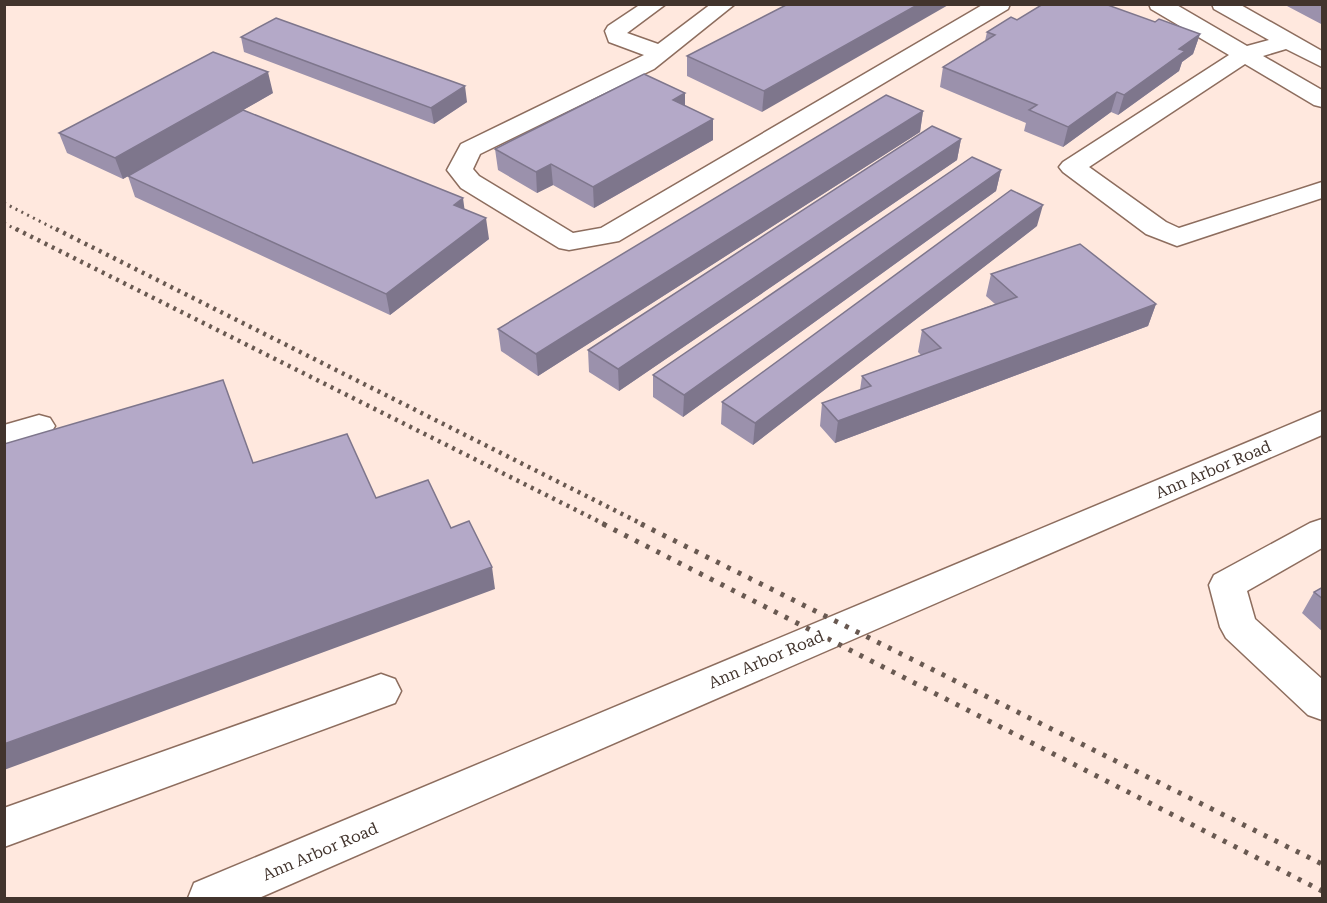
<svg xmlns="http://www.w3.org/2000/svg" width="1327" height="903" font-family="'Roboto Serif',serif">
<rect width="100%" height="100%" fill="#ffe8de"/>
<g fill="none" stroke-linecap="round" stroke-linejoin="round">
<g stroke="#8d6d5e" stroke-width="3">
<path id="minor" d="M641,4H666L627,33L658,44L711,4H735L654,69L480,154L473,169L479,176L573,233L601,228L984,4H1010L1008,9L619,241L569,250L559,248L461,188L447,170L461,144L644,55L609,42L605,31L608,26Z
M1149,4H1175L1247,46L1269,40L1214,9L1212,4H1239L1322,51V67L1286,49L1263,56L1322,90V107L1314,105L1245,64L1089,167L1166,222L1179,228L1322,182V198L1177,246L1146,234L1063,172L1059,167L1063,162L1229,55L1151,9Z
M39,415L50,418L55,426L50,434L4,448V425Z
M1322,519V548L1247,591L1255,619L1322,679V720L1308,715L1226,638L1220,627L1209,585L1214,575L1310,523Z
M381,674L395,679L401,691L395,703L4,847V808Z"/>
</g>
<g stroke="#8d6d5e" stroke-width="3">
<path id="major" d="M1322,411V435L259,898H188L194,883Z"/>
</g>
<use href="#minor" fill="#fff" fill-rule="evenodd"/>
<use href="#major" fill="#fff" fill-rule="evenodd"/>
<path stroke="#695951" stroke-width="3" stroke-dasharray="2 4.5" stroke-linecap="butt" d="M4,203L59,231
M4,223L19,231"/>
<path stroke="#695951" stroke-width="4.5" stroke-dasharray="3 5" stroke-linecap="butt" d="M16,229L606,525
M56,229L644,525"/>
<path stroke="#695951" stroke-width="5" stroke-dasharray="4 8" stroke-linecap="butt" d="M603,524L1322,891
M641,524L1322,864"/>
</g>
<path fill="#9b91ac" d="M788,4L762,112L687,76V56Z
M1287,4H1323V25L1287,6Z
M1017,20L1155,22L1200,34L1193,54L1182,62L1179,71L1118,115L1111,112L1063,147L1024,131L1026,123L940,87L943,67L985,41L987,32Z
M241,37L467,102L434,124L244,52Z
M273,93L243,110L464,209L489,239L390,315L135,197L128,176L123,179L67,153L59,133Z
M685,106L713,119V140L594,208L553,185L537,193L498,170L495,149Z
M923,111L920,132L538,376L501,351L498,329Z
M961,139L957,160L619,391L589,372L588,350Z
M1001,170L996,191L683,417L653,397V375Z
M1037,226L753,445L721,424L722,402Z
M991,274L1156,304L1148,326L835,443L820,426L822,403L860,390L862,376L921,355L918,352L922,330L995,304L986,296Z
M1323,587V632L1302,613L1314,592Z"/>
<path fill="#7e768c" d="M919,4H950L762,112L764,91Z
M1200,34L1193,54L1182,62L1179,71L1118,115L1124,95L1179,49Z
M268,72L273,93L123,179L115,158Z
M465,86L467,102L434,124L431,108Z
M1117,92L1111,112L1063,147L1068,127Z
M685,93V114L673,100Z
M923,111L920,132L538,376L536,354Z
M713,119V140L594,208L593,187Z
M961,139L957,160L619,391L618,369Z
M551,164L553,185L537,193L536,172Z
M1001,170L996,191L683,417L684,395Z
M463,198L466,220L454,205Z
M1043,205L1037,226L753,445L755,423Z
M486,218L489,239L390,315L386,294Z
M1156,304L1148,326L835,443L838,421Z
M492,567L495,589L4,770V744Z"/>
<path fill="#b4a9c8" stroke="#7e768c" stroke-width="1.5" d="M788,4H919L764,91L687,56Z
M1043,4H1105L1155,22L1159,19L1200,34L1179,49L1185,51L1124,95L1117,92L1068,127L1029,110L1037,105L943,67L995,35L987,32L1011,17L1017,20Z
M276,18L465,86L431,108L241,37Z
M213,52L268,72L115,158L59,133Z
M644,74L685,93L673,100L713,119L593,187L551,164L536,172L495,149Z
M886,95L923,111L536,354L498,329Z
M243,110L463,198L454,205L486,218L386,294L128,176Z
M932,126L961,139L618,369L588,350Z
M972,157L1001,170L684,395L653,375Z
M1011,190L1043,205L755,423L722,402Z
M1080,244L1156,304L838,421L822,403L871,386L862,376L941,348L922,330L1017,297L991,274Z
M223,380L253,463L347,434L376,498L428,480L451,528L469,521L492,567L4,744V444Z
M1323,587V599L1314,592Z"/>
<g text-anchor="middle" stroke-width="5" stroke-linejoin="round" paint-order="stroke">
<g font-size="16" fill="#42342d" stroke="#fff">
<text transform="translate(1213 469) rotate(-23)" y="6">Ann Arbor Road</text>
<text transform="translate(766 659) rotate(-23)" y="6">Ann Arbor Road</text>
<text transform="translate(320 851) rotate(-23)" y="6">Ann Arbor Road</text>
</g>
</g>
<rect width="1327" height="903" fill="none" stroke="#42342d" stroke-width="12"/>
</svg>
